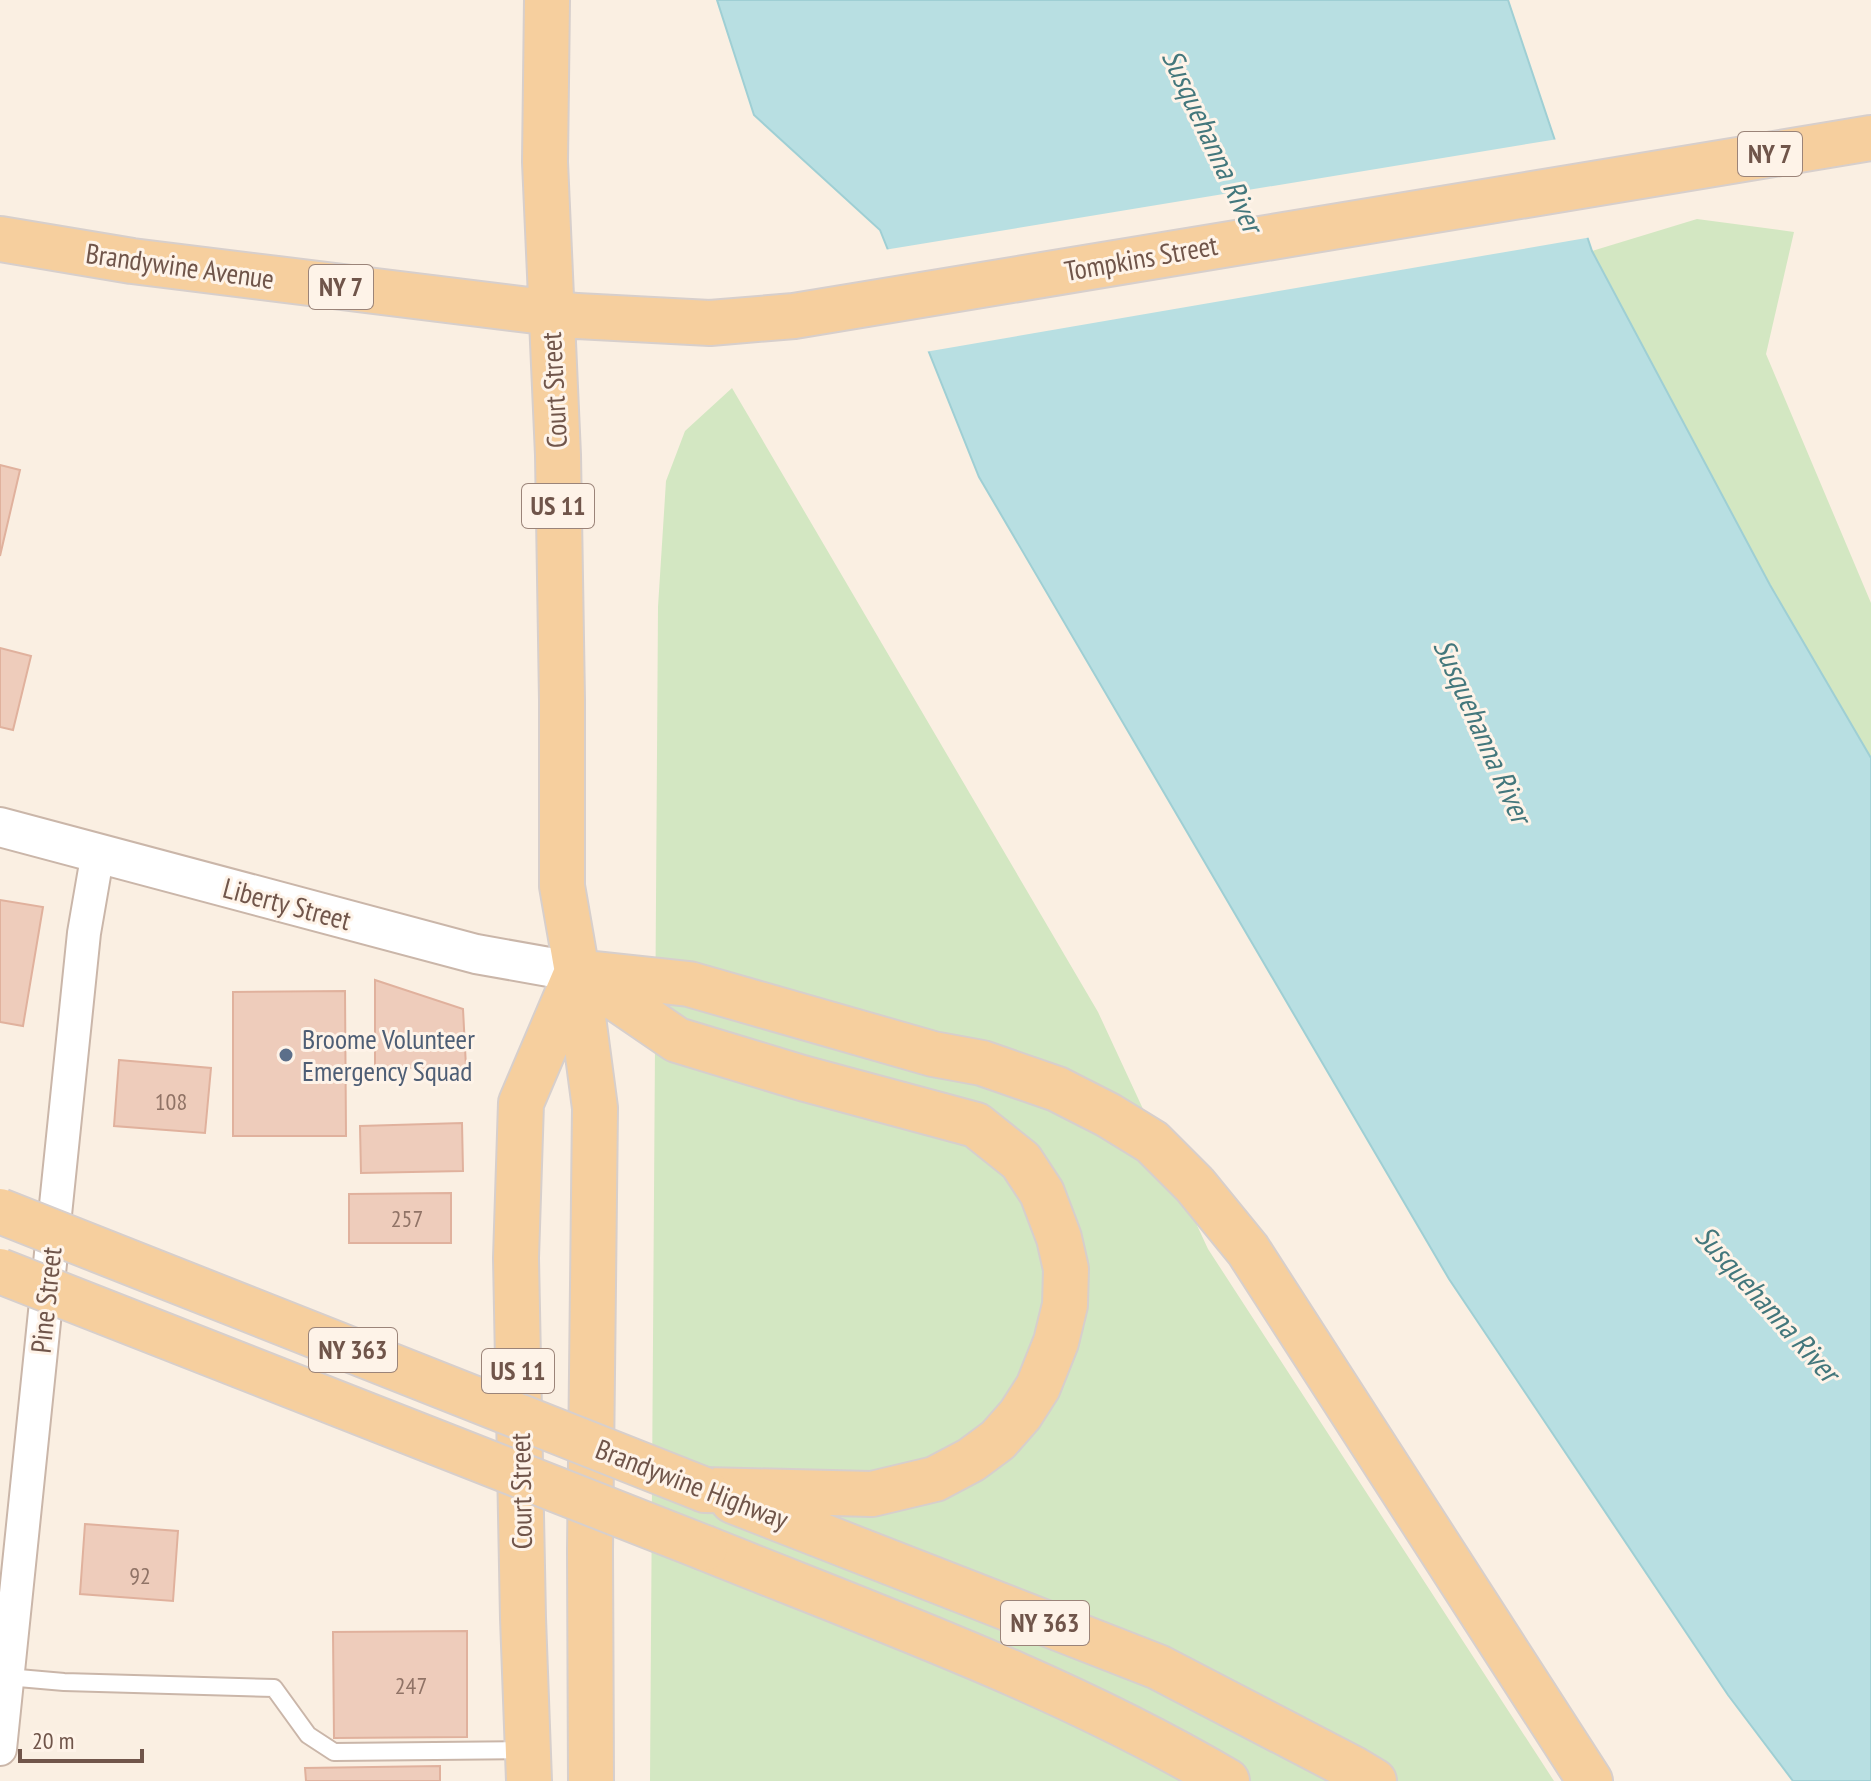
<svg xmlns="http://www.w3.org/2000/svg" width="1871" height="1781" font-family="'PT Sans Narrow',sans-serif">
<rect width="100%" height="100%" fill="#faefe2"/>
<path fill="#d3e7c2" d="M1697,219L1794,232L1766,354L1871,603V758L1770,585L1592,251Z
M732,388L1098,1012L1208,1249L1554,1781H650L658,607L666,481L685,431Z"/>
<path fill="#b8dfe2" stroke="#9fcfd4" stroke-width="2" d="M717,0H1508L1592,251L1770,585L1871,758V1781H1793L1728,1695L1449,1279L979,477L880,230L754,115Z"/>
<path fill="#faefe2" d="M1558,139L1592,237L925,352L884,250Z"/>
<path fill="#ecb" stroke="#e0b19d" stroke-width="2" d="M0,465L20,470L0,556Z
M0,648L31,656L13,730L0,727Z
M0,900L43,907L23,1026L0,1022Z
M375,980L463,1009L466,1067L375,1068Z
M345,991L346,1136H233V992Z
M119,1060L211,1068L205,1133L114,1126Z
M462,1123L463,1171L361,1173L360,1126Z
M451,1193V1243H349V1194Z
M85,1524L178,1531L173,1601L80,1594Z
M467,1631V1737L334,1738L333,1632Z
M440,1766V1781H306L305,1768Z"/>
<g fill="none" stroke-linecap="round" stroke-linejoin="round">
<g stroke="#cab6a9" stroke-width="20">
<path id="service" d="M7,1677L64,1682L274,1688L308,1735L334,1752L526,1750"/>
</g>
<g stroke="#cab6a9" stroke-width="36">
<path id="minor" d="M0,1749L84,933L98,852"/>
</g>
<g stroke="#cab6a9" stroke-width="42">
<path id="tertiary" d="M0,827L476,954L577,972"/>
</g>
<g stroke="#d7cfcc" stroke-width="48">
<path id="primary" d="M547,0L545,162L558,455L562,700V886L577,972L595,1108L590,1550L591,1781
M0,239L132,261L577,316L710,323L794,316L1871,138
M577,972L689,984L933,1054L982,1063L1057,1089L1108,1115L1152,1142L1195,1185L1248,1250L1590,1781
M582,975L677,1040L802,1078L976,1125L1021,1161L1042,1193L1059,1238L1066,1269L1065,1305L1056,1342L1038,1387L1020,1415L998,1440L971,1460L935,1479L872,1494L705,1490
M733,1501L1158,1667L1354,1769L1374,1781
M705,1548C881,1619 1062,1684 1227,1781
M529,1781L523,1618L516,1258L521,1103L576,974"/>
</g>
<use href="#service" stroke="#fff" stroke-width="16"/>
<use href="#minor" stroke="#fff" stroke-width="32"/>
<use href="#tertiary" stroke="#fff" stroke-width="38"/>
<use href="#primary" stroke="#f6cf9e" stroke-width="44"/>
<g stroke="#d7cfcc" stroke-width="48" stroke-linecap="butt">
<path id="primary-bridge" d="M0,1211L705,1490
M0,1271L705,1548"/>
</g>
<use href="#primary-bridge" stroke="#f6cf9e" stroke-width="44"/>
</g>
<circle fill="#5c6f8a" stroke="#fef3e8" stroke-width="3" cx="286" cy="1055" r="8"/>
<g text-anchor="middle" stroke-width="6" stroke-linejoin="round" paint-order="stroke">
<g font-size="24" fill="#907366">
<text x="171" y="1110">108</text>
<text x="407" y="1227">257</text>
<text x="140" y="1584">92</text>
<text x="411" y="1694">247</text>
</g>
<g fill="#fef3e8" stroke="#9b8479" stroke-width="2">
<rect x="1738" y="132" width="64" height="44" rx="6"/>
<rect x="309" y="265" width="64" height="44" rx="6"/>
<rect x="522" y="484" width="72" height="44" rx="6"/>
<rect x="309" y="1328" width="88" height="44" rx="6"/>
<rect x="482" y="1349" width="72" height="44" rx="6"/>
<rect x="1001" y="1601" width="88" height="44" rx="6"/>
</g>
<g font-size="26" font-weight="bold" fill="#70554a">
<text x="1770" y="163">NY 7</text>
<text x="341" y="296">NY 7</text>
<text x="558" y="515">US 11</text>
<text x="353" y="1359">NY 363</text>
<text x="518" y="1380">US 11</text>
<text x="1045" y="1632">NY 363</text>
</g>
<g font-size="28" fill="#70554a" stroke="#fef3e8">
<text transform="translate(1141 258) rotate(-10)" y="10">Tompkins Street</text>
<text transform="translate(180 266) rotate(8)" y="10">Brandywine Avenue</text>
<text transform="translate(554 390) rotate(-93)" y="10">Court Street</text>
<text transform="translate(287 904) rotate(15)" y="10">Liberty Street</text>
<text transform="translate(46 1300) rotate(-84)" y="10">Pine Street</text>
<text transform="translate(692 1484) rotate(21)" y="10">Brandywine Highway</text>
<text transform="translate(521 1491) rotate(-91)" y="10">Court Street</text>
</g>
<g font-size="28" fill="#4e5e75" stroke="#fef3e8" text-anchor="start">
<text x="302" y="1049">Broome Volunteer<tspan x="302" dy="32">Emergency Squad</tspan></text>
</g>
<g font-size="30" font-style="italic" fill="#43777c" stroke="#fef3e8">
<text transform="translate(1212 141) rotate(65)" y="10">Susquehanna River</text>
<text transform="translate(1482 731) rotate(66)" y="10">Susquehanna River</text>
<text transform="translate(1767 1304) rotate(48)" y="10">Susquehanna River</text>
</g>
</g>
<path d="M20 1749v12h122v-12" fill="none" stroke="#70554a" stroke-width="4"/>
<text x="32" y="1749" font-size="24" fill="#70554a" stroke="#fef3e8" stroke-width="6" paint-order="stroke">20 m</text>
</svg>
